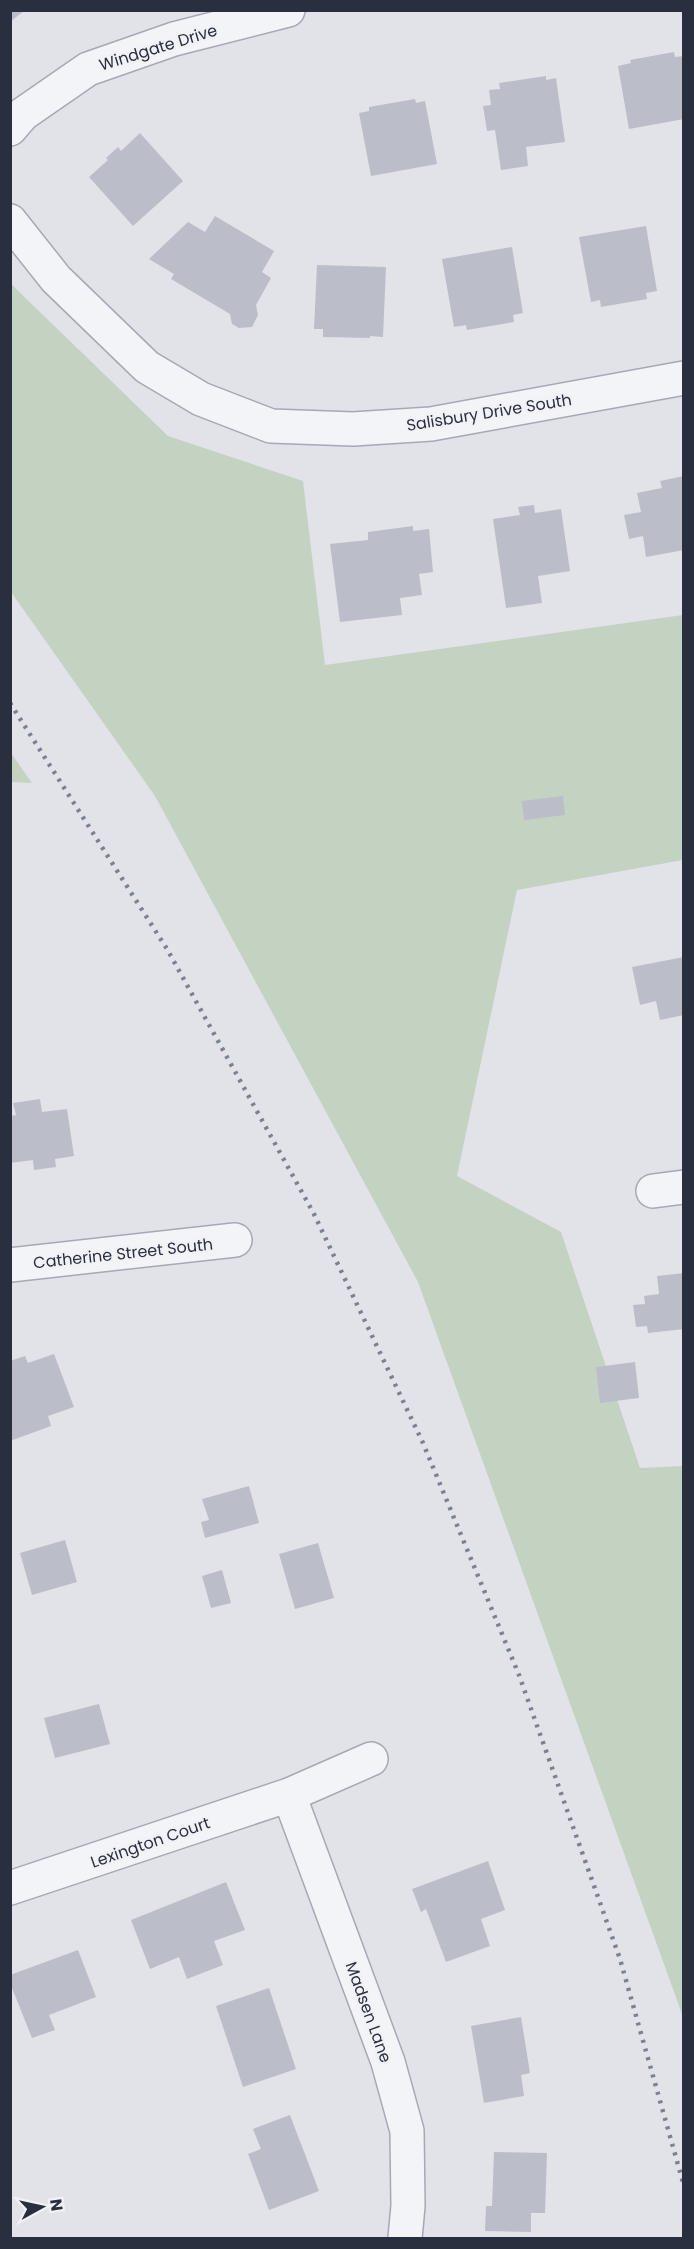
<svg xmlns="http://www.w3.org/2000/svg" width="694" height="2249" font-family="Poppins,sans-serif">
<rect width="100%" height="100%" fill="#e1e3e9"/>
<path fill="#c4d2c2" d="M10,283L168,436L303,481L325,665L683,615V860L517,890L457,1176L561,1232L640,1468L683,1466V2017L418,1282L155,796L11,592Z
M10,753H11L32,783L11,782Z"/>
<path fill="#bbbec8" d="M10,10H25L10,22Z
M674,52L675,57L684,56V119L629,129L618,66L631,63L630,60Z
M546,76V80L556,78L565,142L526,147L528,166L501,170L495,130L487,131L483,106L491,105L489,90L500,89L499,83Z
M415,99L416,103L425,101L437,164L371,176L359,113L369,111V107Z
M140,133L183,181L133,226L89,177L108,160L106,158L118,147L121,151Z
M215,216L274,251L262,272L271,278L256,305L258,315L252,327L239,328L232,324L230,314L171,279L174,274L149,259L188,222L205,232Z
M646,226L657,291L646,293L647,299L601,307L600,300L591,302L579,237Z
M512,247L523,313L513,315L514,322L467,330L466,325L454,327L442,259Z
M317,265L386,267L383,337L370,336V338L323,337V329H314Z
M684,476V550L646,557L643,536L629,539L624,515L641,512L637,493L662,488L660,481Z
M534,505L535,513L561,509L570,571L538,576L542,603L506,608L493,519L520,515L518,507Z
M413,526V531L429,529L433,572L419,574L422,595L400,598L402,615L340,622L330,544L368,540V532Z
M563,796L565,815L524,820L522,801Z
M684,957V1015L660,1020L656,1001L640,1005L632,967Z
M40,1099L42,1112L67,1109L74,1156L55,1159L56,1167L34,1170L33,1160L10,1163V1116L16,1115L13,1103Z
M684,1273V1329L648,1333L647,1326L636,1327L633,1305L645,1304L644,1296L659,1294L657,1276Z
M54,1354L74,1407L48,1416L51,1426L10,1441V1361L25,1356L28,1363Z
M635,1362L639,1398L600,1403L596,1367Z
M249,1486L259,1523L205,1538L201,1522L209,1520L202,1499Z
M65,1540L77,1582L32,1595L20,1553Z
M318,1543L334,1598L295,1609L279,1554Z
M222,1570L231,1603L211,1608L202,1576Z
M99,1704L110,1744L55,1758L44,1718Z
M488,1861L505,1910L481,1919L490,1946L446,1962L426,1909L421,1912L412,1889Z
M226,1882L245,1930L214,1941L223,1965L187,1979L179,1957L150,1969L131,1920Z
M78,1950L96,1997L49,2015L55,2030L32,2038L10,1983V1975Z
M269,1988L296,2069L243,2087L216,2006Z
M521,2017L530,2073L521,2075L524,2096L484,2103L471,2026Z
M290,2115L319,2191L269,2210L248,2154L261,2149L253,2129Z
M494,2152L547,2153L545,2213H531V2232L485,2231L486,2206H492Z"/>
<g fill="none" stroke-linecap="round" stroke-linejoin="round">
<g stroke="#a6a9b3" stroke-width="36">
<path id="minor" d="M10,129L23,114L88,69L174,39L288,10
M10,221L56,279L147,367L201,399L271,426L353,429L431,424L684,378
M653,1191L684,1187
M10,1265L235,1240
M289,1795L388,2062L407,2131L408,2206L405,2238
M10,1888L289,1795L371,1759"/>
</g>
<use href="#minor" stroke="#f3f4f7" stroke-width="33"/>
<path stroke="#7b8191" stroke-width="4.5" stroke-dasharray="3 6" stroke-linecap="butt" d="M10,703L167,949L314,1214L423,1443L519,1675L620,1959L684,2186"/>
</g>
<g text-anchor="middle" stroke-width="5" stroke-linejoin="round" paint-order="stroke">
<g font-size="16" fill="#2a2f3f" stroke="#f0f2f6">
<text transform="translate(158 47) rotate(-17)" y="6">Windgate Drive</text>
<text transform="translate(489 412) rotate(-9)" y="6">Salisbury Drive South</text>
<text transform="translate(123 1253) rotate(-6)" y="6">Catherine Street South</text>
<text transform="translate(150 1842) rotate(-19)" y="6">Lexington Court</text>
<text transform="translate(369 2012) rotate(70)" y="6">Madsen Lane</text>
</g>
</g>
<rect width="694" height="2249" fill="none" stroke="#2a2f3f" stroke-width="24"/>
<g transform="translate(42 2207) rotate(82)" stroke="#f0f2f6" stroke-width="4.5" paint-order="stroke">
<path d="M0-4.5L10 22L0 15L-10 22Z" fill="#2a2f3f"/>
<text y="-9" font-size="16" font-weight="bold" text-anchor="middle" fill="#2a2f3f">N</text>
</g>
</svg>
